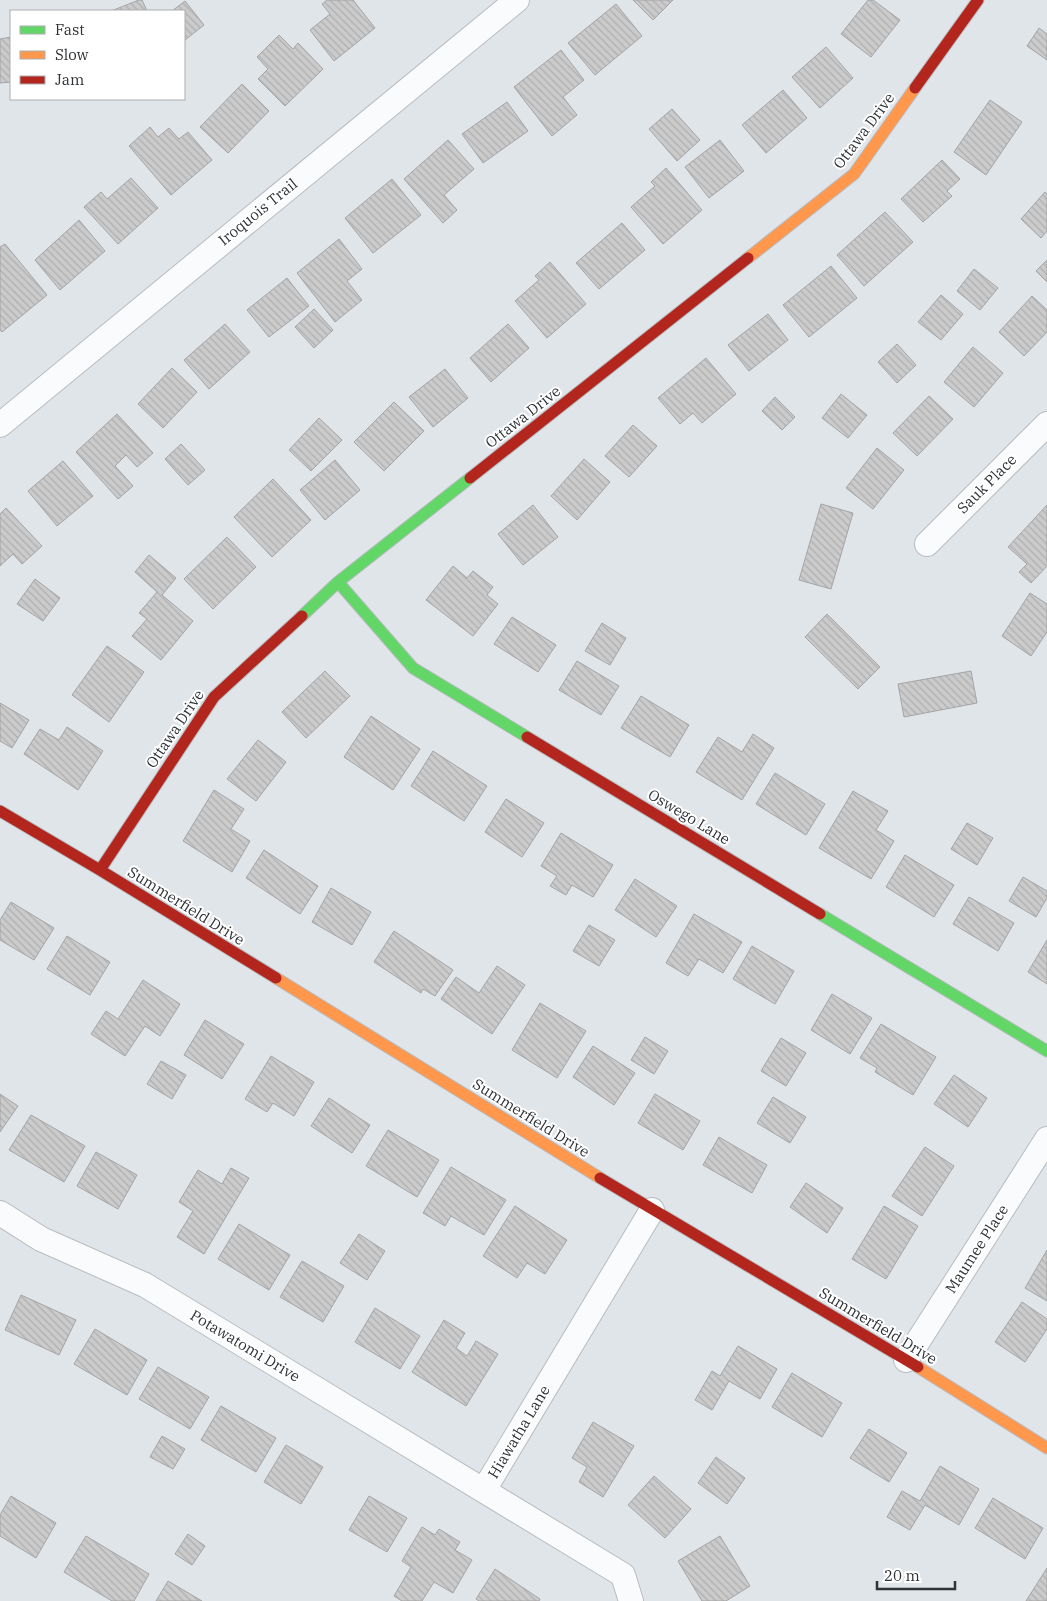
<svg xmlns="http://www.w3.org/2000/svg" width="1047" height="1601" font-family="'IBM Plex Serif',serif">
<defs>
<pattern id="building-back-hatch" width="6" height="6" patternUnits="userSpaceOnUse" patternTransform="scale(1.25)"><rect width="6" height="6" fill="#cbcbcc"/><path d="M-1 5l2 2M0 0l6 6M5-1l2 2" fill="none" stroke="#afafb0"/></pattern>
</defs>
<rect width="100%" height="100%" fill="#e0e5ea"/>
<path fill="url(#building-back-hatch)" stroke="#a4a4a5" d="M139,0H142L147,11H111Z
M327,0H353L375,28L334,61L310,30L330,14L322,4Z
M633,0H673L653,20Z
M868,0H873L900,20L871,57L841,34Z
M185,1L204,25L185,40L184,38V11H172Z
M616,4L642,36L595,75L568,43Z
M1039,28L1047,34V60L1027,46Z
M279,35L293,49L298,43L323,69L285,106L258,79L268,69L257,57Z
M11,37V82L0,83V39Z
M826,47L853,78L820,108L792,77Z
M561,50L584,80L563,97L577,115L552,136L514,87Z
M242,84L269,111L228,153L200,127Z
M783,90L807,118L766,153L742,125Z
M990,100L1022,122L986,175L954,152Z
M507,102L528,131L483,163L462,134Z
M672,109L700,140L677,161L649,129Z
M150,127L158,137L169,128L179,139L188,132L212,160L171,195L129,146Z
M448,140L474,169L444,195L457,210L443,223L404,179Z
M720,140L744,171L709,198L685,167Z
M942,160L960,179L947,191L952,196L923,222L901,199Z
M666,168L702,210L663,244L631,207L655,186L651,182Z
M131,178L158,208L118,244L84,207L101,192L107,199Z
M392,179L421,215L373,253L345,218Z
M1045,192L1047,194V231L1041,238L1021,219Z
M885,212L913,242L864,286L837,255Z
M79,220L105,251L60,290L35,260Z
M622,223L645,250L599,289L576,263Z
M339,239L362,269L347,281L362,300L335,322L297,273Z
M5,244L47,295L2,332L0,330V247Z
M1047,260V282L1036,271Z
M550,262L586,304L547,338L515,301L539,280L535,276Z
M831,266L857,298L809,337L783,305Z
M974,269L998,288L980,310L957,291Z
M287,278L309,306L269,337L247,310Z
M941,295L963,314L941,340L918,322Z
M1032,296L1047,310V332L1024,356L999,332Z
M314,309L333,330L314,348L295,327Z
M768,314L788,340L749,371L728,345Z
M225,324L250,352L209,389L184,360Z
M508,324L529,348L491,382L470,358Z
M897,344L916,365L897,383L878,362Z
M973,347L1003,373L974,407L944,382Z
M706,358L736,394L702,423L693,413L680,424L658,398Z
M172,368L197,392L163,428L138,404Z
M445,369L468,398L433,427L409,397Z
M841,394L867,415L848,438L822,418Z
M929,396L953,419L917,456L893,433Z
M775,397L795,417L782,430L762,411Z
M394,402L424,431L384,471L354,442Z
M117,414L153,453L137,467L126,455L115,466L133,486L118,499L76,452Z
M319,418L342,440L311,471L289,450Z
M633,425L657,446L629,477L605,456Z
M181,444L205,470L188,485L165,459Z
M877,448L904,470L873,509L846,488Z
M584,459L610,482L577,520L551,496Z
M335,460L360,490L325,520L300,490Z
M63,461L93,496L57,526L28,491Z
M273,479L311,520L272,557L234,517Z
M821,504L853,513L831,589L799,580Z
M533,505L558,537L523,565L498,534Z
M1047,505V566L1031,583L1019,572L1027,564L1008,547Z
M6,508L42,546L22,564L13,554L0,566V514Z
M227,537L256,567L213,609L184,579Z
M149,555L176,578L162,595L193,621L161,660L132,636L147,619L139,613L157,592L135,572Z
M453,566L467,578L473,571L493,587L487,595L498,604L473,636L426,600Z
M35,579L60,598L43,621L17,604Z
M1030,593L1047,604V632L1031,656L1002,636Z
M827,614L880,667L858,689L805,637Z
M512,617L556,645L538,672L494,644Z
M602,623L626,638L610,665L585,651Z
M107,646L144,672L109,722L72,695Z
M577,661L619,686L601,715L559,690Z
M325,671L350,696L306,738L282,712Z
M971,671L977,703L904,717L898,684Z
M641,696L689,725L670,757L621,728Z
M0,703L29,720L12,748L0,741Z
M371,716L420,749L393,790L344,757Z
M67,727L103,751L78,790L24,754L40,729L59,740Z
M753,734L774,748L742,800L696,772L718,737L742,752Z
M258,740L286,762L256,801L227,779Z
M433,751L487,786L464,821L411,786Z
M775,773L825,804L806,835L756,804Z
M214,790L244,809L231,829L250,841L232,872L183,841Z
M853,791L888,811L876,830L894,841L871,879L819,848Z
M506,799L544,823L522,857L485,832Z
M967,823L993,838L977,865L951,849Z
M561,833L613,865L593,897L572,885L566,895L550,886L557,876L541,866Z
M264,850L318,886L300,914L246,878Z
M905,855L954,885L934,917L886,887Z
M1023,877L1047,891V898L1036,917L1009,901Z
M635,879L677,906L656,937L615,910Z
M331,888L371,912L352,945L312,922Z
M969,897L1014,923L998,951L953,924Z
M11,902L54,928L34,960L0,940V920Z
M694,914L742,942L723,973L699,959L688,976L666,963Z
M589,925L615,940L599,966L573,951Z
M394,931L453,970L435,996L423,989L421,993L374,962Z
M67,936L110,962L90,995L47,969Z
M1047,940V984L1028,972Z
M752,946L794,971L775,1004L733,979Z
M497,966L525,985L492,1034L441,999L456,977L479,993Z
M143,980L180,1004L160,1036L145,1026L125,1056L91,1034L106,1011L118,1019Z
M832,994L872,1018L850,1054L811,1030Z
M540,1003L586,1031L557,1078L512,1050Z
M205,1020L244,1044L222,1079L184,1055Z
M881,1024L936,1057L913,1095L875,1072L877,1068L860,1058Z
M645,1037L668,1051L654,1074L631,1060Z
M781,1038L806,1053L786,1086L761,1071Z
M593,1046L635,1073L614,1105L573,1077Z
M271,1056L314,1082L294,1116L273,1103L267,1112L245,1099Z
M161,1061L186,1075L172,1099L147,1084Z
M954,1075L987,1098L968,1127L934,1104Z
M0,1094L18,1106L0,1132Z
M655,1094L700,1121L683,1150L638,1123Z
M773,1097L806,1117L790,1143L757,1123Z
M329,1098L370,1125L352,1153L311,1126Z
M31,1115L85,1146L64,1182L9,1150Z
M388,1130L439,1160L417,1197L366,1166Z
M719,1137L767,1165L752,1193L703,1165Z
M925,1147L954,1166L922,1216L892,1196Z
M96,1152L137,1175L118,1209L77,1186Z
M451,1167L506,1200L484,1235L451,1216L445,1226L423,1213Z
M231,1168L249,1178L204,1254L177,1237L193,1211L179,1202L198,1170L222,1184Z
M806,1183L843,1208L827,1233L790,1207Z
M515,1206L567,1240L545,1274L527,1263L517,1278L483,1256Z
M884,1206L918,1226L886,1279L852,1259Z
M239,1224L290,1255L269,1290L218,1259Z
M359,1234L385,1251L367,1280L340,1263Z
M1047,1250V1301L1025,1288Z
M302,1261L344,1286L323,1322L280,1297Z
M21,1295L76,1320L59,1355L5,1330Z
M1022,1302L1047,1319V1329L1025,1362L995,1342Z
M375,1308L420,1336L400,1369L355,1342Z
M444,1320L465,1333L456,1348L467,1356L476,1341L498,1354L466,1406L412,1372Z
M95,1329L147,1360L127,1395L74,1364Z
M738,1346L777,1369L760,1399L729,1381L712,1410L695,1400L712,1371L720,1376Z
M158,1367L209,1397L190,1429L139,1399Z
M792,1373L842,1403L822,1437L772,1407Z
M221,1406L276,1438L256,1472L201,1440Z
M593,1422L634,1446L603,1497L579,1482L587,1467L572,1458Z
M869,1429L907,1453L889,1482L850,1458Z
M162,1436L185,1449L173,1469L150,1457Z
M286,1445L323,1467L301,1504L264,1482Z
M716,1457L745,1478L727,1504L698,1483Z
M940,1466L979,1489L959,1525L925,1505L910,1530L887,1517L902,1491L920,1501Z
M654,1476L691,1509L665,1538L628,1505Z
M11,1496L56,1523L36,1558L0,1536V1515Z
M369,1496L407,1518L387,1552L349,1530Z
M993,1498L1043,1528L1025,1559L975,1528Z
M422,1527L435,1535L439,1529L460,1542L455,1550L472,1560L453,1593L434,1582L422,1601H402L394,1596L411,1567L402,1561Z
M188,1534L205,1546L192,1565L175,1554Z
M86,1536L149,1574L134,1601H112L64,1572Z
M720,1536L750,1586L726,1601H702L678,1561Z
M1047,1568V1601H1026Z
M495,1569L540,1599L539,1601H479L476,1599Z
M168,1581L202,1601H156Z"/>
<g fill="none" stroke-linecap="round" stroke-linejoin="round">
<g stroke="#b8bcc0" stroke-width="26">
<path id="street" d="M0,425L517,0
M927,544L1047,424
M0,1213L41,1239L145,1285L623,1575L631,1601
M906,1360L1047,1139
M484,1490L652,1210"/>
</g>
<g stroke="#b8bcc0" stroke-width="13">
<path id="fast" d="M338,582L413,668L527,737
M302,616L338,582L470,478
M820,914L1047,1051"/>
</g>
<g stroke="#b8bcc0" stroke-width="13">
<path id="slow" d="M748,258L854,174L915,88
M276,978L600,1178
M918,1367L1047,1448"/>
</g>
<g stroke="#b8bcc0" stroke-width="13">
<path id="jam" d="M915,88L978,0
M470,478L748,258
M527,737L820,914
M0,811L100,870L276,978
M100,870L214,697L302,616
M600,1178L918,1367"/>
</g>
<use href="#street" stroke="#fafbfc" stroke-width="24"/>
<use href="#fast" stroke="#63d668" stroke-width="11"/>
<use href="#slow" stroke="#ff974d" stroke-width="11"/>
<use href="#jam" stroke="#b3261e" stroke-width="11"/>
</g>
<g text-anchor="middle" stroke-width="4" stroke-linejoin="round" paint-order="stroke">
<g font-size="15" fill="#2f3336" stroke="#fff">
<text transform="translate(864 131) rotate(-53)" y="5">Ottawa Drive</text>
<text transform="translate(258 212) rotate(-39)" y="5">Iroquois Trail</text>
<text transform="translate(523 417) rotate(-38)" y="5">Ottawa Drive</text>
<text transform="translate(987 484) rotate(-45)" y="5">Sauk Place</text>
<text transform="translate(175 729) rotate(-56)" y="5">Ottawa Drive</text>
<text transform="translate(689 817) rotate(31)" y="5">Oswego Lane</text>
<text transform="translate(186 906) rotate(32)" y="5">Summerfield Drive</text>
<text transform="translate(531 1118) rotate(32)" y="5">Summerfield Drive</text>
<text transform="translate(977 1249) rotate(-57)" y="5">Maumee Place</text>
<text transform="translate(878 1326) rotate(31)" y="5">Summerfield Drive</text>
<text transform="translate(245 1346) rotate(31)" y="5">Potawatomi Drive</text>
<text transform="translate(519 1432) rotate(-59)" y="5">Hiawatha Lane</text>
</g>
</g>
<rect x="10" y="10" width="175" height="90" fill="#ffffff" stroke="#acadaf"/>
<rect x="20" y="26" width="25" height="8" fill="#63d668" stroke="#acadaf"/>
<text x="55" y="35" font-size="15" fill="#2f3336">Fast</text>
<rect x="20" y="51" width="25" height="8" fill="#ff974d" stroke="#acadaf"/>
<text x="55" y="60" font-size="15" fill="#2f3336">Slow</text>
<rect x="20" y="76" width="25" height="8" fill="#b3261e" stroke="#acadaf"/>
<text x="55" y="85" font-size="15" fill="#2f3336">Jam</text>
<path d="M877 1581v8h78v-8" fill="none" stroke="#2f3336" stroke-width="2.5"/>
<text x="884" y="1581" font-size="15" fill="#2f3336" stroke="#ffffff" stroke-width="4" paint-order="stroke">20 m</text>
</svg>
